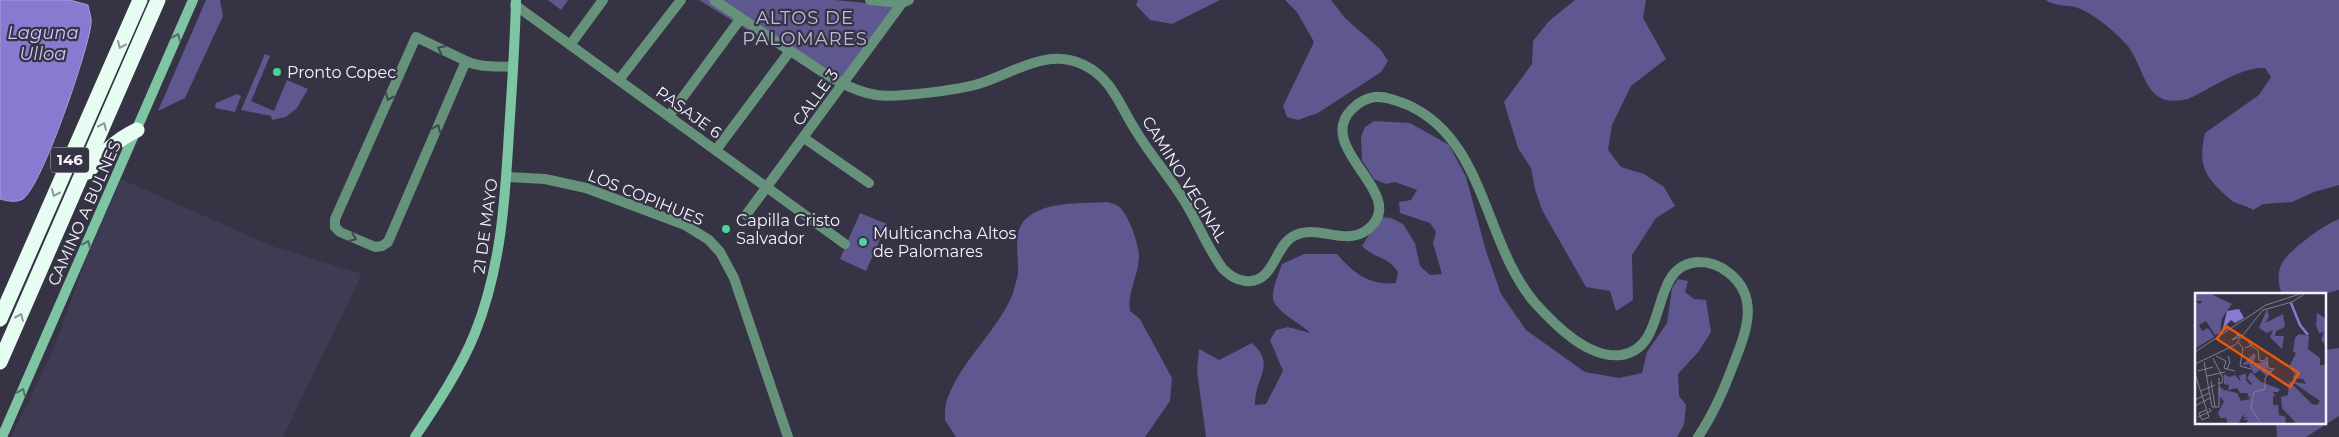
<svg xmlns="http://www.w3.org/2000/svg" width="2339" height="437" font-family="Montserrat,sans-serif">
<rect width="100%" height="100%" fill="#353344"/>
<path fill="#3e3b52" d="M121,179L272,246L362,274L283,437H11L51,355L83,267Z"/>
<path fill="#5f5790" d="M206,0H220L223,16L185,98L158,111Z
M548,0H568L561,10Z
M699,0H835L896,6L836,85Z
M1138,0H1220L1172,24L1150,20L1136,5Z
M1285,0H1331L1345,18L1381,50L1388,61L1381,72L1318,113L1298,120L1287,117L1283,106L1314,42L1297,12Z
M1575,0H1646L1643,18L1666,59L1631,86L1612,125L1608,150L1621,167L1644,174L1664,187L1675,206L1656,218L1632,255L1633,300L1616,311L1610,291L1586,287L1542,210L1535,189L1531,168L1518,148L1504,102L1532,64L1533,41L1549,21Z
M2046,0H2339V185L2314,192L2292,202L2263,204L2253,210C2248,206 2234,203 2232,201C2206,178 2197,168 2205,133L2259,95L2271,77L2265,68C2242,66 2210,89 2188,99C2143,110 2147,70 2127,45C2114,31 2094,13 2075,7C2066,5 2053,6 2046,0Z
M265,54L270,56L251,101L274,111L287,80L308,89L297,108L286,117L272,120L271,116L241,110Z
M237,94L241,96L235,112L215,108L216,103Z
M1374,121L1410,123L1449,145L1466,177L1486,251L1501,294L1526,330L1585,372L1619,378L1642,373L1647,352L1667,323L1672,288L1678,279L1688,281L1685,292L1694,299L1706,300L1711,332L1699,351L1678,374L1679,396L1686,405L1684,425L1677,437H1206L1197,371L1199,349L1219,360L1252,343C1277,365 1254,379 1255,405L1266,404L1283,371L1270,340L1276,330L1288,327L1310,333C1300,322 1270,310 1273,294C1274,284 1279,273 1282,264L1304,254H1337C1353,273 1370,286 1396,283L1398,272C1388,256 1375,259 1362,246L1380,217L1391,218L1403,224L1415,243L1420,266L1430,275L1442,274L1433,243L1436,232L1430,223L1400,213L1399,202L1411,200L1417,190L1395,182L1386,184L1374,179L1362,160L1361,137L1365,127Z
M1107,202C1110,203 1115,204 1118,206C1128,212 1140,247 1139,258C1138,277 1127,293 1130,311L1140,319L1172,378L1170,401L1145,437H956L945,420C945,412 945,404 948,397C963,358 998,331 1013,293C1015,286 1019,274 1018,267C1018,254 1014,233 1023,222C1041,200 1081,204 1107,202Z
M860,213L887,224L866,271L840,259Z
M2339,219V290L2324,294H2282C2278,285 2277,272 2282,263C2289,250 2325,224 2339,219Z
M2339,348V416L2306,437H2277L2276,423H2325V350Z"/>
<path fill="#8879d1" stroke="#a89dde" d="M0,0H70L88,5C89,11 92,18 91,24C88,51 42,186 23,199C16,203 7,201 0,199Z"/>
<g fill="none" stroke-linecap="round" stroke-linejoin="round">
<path stroke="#66927c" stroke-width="10" d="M714,0C743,19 771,39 800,57C824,73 847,90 876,95C896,98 958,90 978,84C1014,73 1047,47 1084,65C1113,79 1120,107 1136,131C1151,156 1170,177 1185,202C1198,223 1208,249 1223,269C1229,275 1237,280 1245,281C1274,284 1274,248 1292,237C1316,222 1344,247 1367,230C1413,195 1312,149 1352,109C1358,103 1367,98 1375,97C1386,96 1398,101 1408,105C1486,140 1484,244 1535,303C1555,325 1588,359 1621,355C1671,348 1647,265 1698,262C1709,262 1721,266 1729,273C1762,299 1744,337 1732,368C1723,392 1713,415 1698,437
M870,0L902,3
M515,5L845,244
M570,45L603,0
M466,61L388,242L382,246L375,247L340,232L335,227V219L416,37L466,61C480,68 497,66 513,67
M619,80L681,0
M669,116L741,18
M804,138L869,183
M716,150L790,51
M507,177L545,179L586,188L685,225L709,240L720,252L734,278L788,437
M746,215L902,3L909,0"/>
<path stroke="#7ec6a3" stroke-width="10" d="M2,437L193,0
M415,437C437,404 460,370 475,333C501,268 505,201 509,132C512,88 515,44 516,0"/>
<path stroke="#e8fdf2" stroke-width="15" d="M88,172C102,154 116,140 137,130
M0,319L140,0
M0,362L158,0"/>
</g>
<defs><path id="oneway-chevron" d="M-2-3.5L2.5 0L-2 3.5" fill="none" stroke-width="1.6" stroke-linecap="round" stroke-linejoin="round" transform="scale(1.25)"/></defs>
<g stroke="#526e6a">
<use href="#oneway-chevron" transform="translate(177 37) rotate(-66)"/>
<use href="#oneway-chevron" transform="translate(87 244) rotate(-67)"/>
<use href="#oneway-chevron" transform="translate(22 392) rotate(-66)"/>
</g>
<g stroke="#8e989b">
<use href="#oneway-chevron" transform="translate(121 45) rotate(114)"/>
<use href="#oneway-chevron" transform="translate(103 126) rotate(-66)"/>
<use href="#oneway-chevron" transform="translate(55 193) rotate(114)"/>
<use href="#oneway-chevron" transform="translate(20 317) rotate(-66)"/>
</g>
<g stroke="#3f464f">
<use href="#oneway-chevron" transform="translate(441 49) rotate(-154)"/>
<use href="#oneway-chevron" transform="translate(389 97) rotate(114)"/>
<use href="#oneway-chevron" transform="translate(437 128) rotate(-67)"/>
<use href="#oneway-chevron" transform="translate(353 238) rotate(24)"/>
</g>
<g fill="#4bd49b" stroke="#353344" stroke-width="2">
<circle cx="277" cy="72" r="5"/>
<circle cx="726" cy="229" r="5"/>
<circle cx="863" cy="242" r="5"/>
</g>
<g text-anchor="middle" stroke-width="4.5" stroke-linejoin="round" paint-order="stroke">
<rect fill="#353344" stroke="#bab9c6" stroke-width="1" x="51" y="147.5" width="38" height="25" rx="4"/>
<g font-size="15" font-weight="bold" fill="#f3f2fd">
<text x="70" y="165">146</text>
</g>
<g font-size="16" fill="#f3f2fd" stroke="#353344" text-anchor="start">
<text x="287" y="78">Pronto Copec</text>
<text x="736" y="226">Capilla Cristo<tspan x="736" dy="18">Salvador</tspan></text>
<text x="873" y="239">Multicancha Altos<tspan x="873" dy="18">de Palomares</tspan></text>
</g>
<g font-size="16" fill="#f3f2fd" stroke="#353344">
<text transform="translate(815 97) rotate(-54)" y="6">CALLE 3</text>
<text transform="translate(689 112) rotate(36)" y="6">PASAJE 6</text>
<text transform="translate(1185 179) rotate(58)" y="6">CAMINO VECINAL</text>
<text transform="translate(646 197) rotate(22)" y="6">LOS COPIHUES</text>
<text transform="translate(84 213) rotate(-66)" y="6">CAMINO A BULNES</text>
<text transform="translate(485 226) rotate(-82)" y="6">21 DE MAYO</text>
</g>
<g font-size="18" letter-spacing="1" fill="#bebcd1" stroke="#353344">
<text x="805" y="24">ALTOS DE<tspan x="805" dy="21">PALOMARES</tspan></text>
</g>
<g font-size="18" font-style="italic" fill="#cbc6f4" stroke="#353344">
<text x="43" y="39">Laguna<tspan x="43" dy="21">Ulloa</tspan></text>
</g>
</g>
<g transform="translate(2195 293)">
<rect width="131" height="131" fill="#353344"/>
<path d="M0,0H14L37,11L27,25L25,40L20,42L11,28L4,32L7,38L13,35L19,44L1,55V9L5,11L7,8H1ZM72,16L74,24L70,30L88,21L90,34L81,38L80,43H89L87,56L75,44L78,37L72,40L64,35ZM122,20L131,26V53L126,47L129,39L124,40L121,32ZM104,41L114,43L113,56L125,65V72H131V131L101,130L87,115L86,104L93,102L94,88L117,111L122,112L125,108L96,88L111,91L108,86L97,85L100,81L94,74L101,60L98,59L100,45ZM59,60L61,63L57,72L73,67L72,76L78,77L71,83L65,77L59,81L54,71L47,72ZM56,79L66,89L85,96L83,99H78L81,104L78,103V112H83L84,122L91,124L90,131H51L53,127H48L54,123L49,125V121L43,131H33L31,125H25L23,120L29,108L24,103V93L29,97L42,100L46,108L55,106L52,100H45L42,95L33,97L34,92L29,91V81L34,84L40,82L46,89L44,83L51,80V87L55,92L57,91L52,85Z" fill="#5f5790"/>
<path d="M44,16L49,25L40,30L36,27L31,32L33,35L27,39L32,18Z" fill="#8879d1"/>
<path fill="none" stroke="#8879d1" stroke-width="2.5" d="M96,10L105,32L113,42"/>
<path fill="none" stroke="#817f8e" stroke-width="1" d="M44,44L37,47L43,42L45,45M52,46L56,53L63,57L64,67L69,68L72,64L73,75L79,76L70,85V96L59,99L56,115L66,131M43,49L48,55L45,73L56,76M50,55L59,51L64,54M0,59L71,12L108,0M21,63L31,68L29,75L32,76M33,63L35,69L32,76L40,78M18,65L28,85L27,90H23M9,69L17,114H24V85M0,71L40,52L68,17L97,9L111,0M3,78L18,74M0,81L14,124L7,127L4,120L11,117M12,83L30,79M16,88L20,114M6,98L20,92M0,107L14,100M0,113L15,105M3,124L16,118L14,115"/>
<path fill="#e8590c" fill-opacity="0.15" stroke="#e8590c" stroke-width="2.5" d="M31,33L104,80L95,94L22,46Z"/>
<rect width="131" height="131" fill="none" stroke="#f3f2fd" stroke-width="2.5"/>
</g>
</svg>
